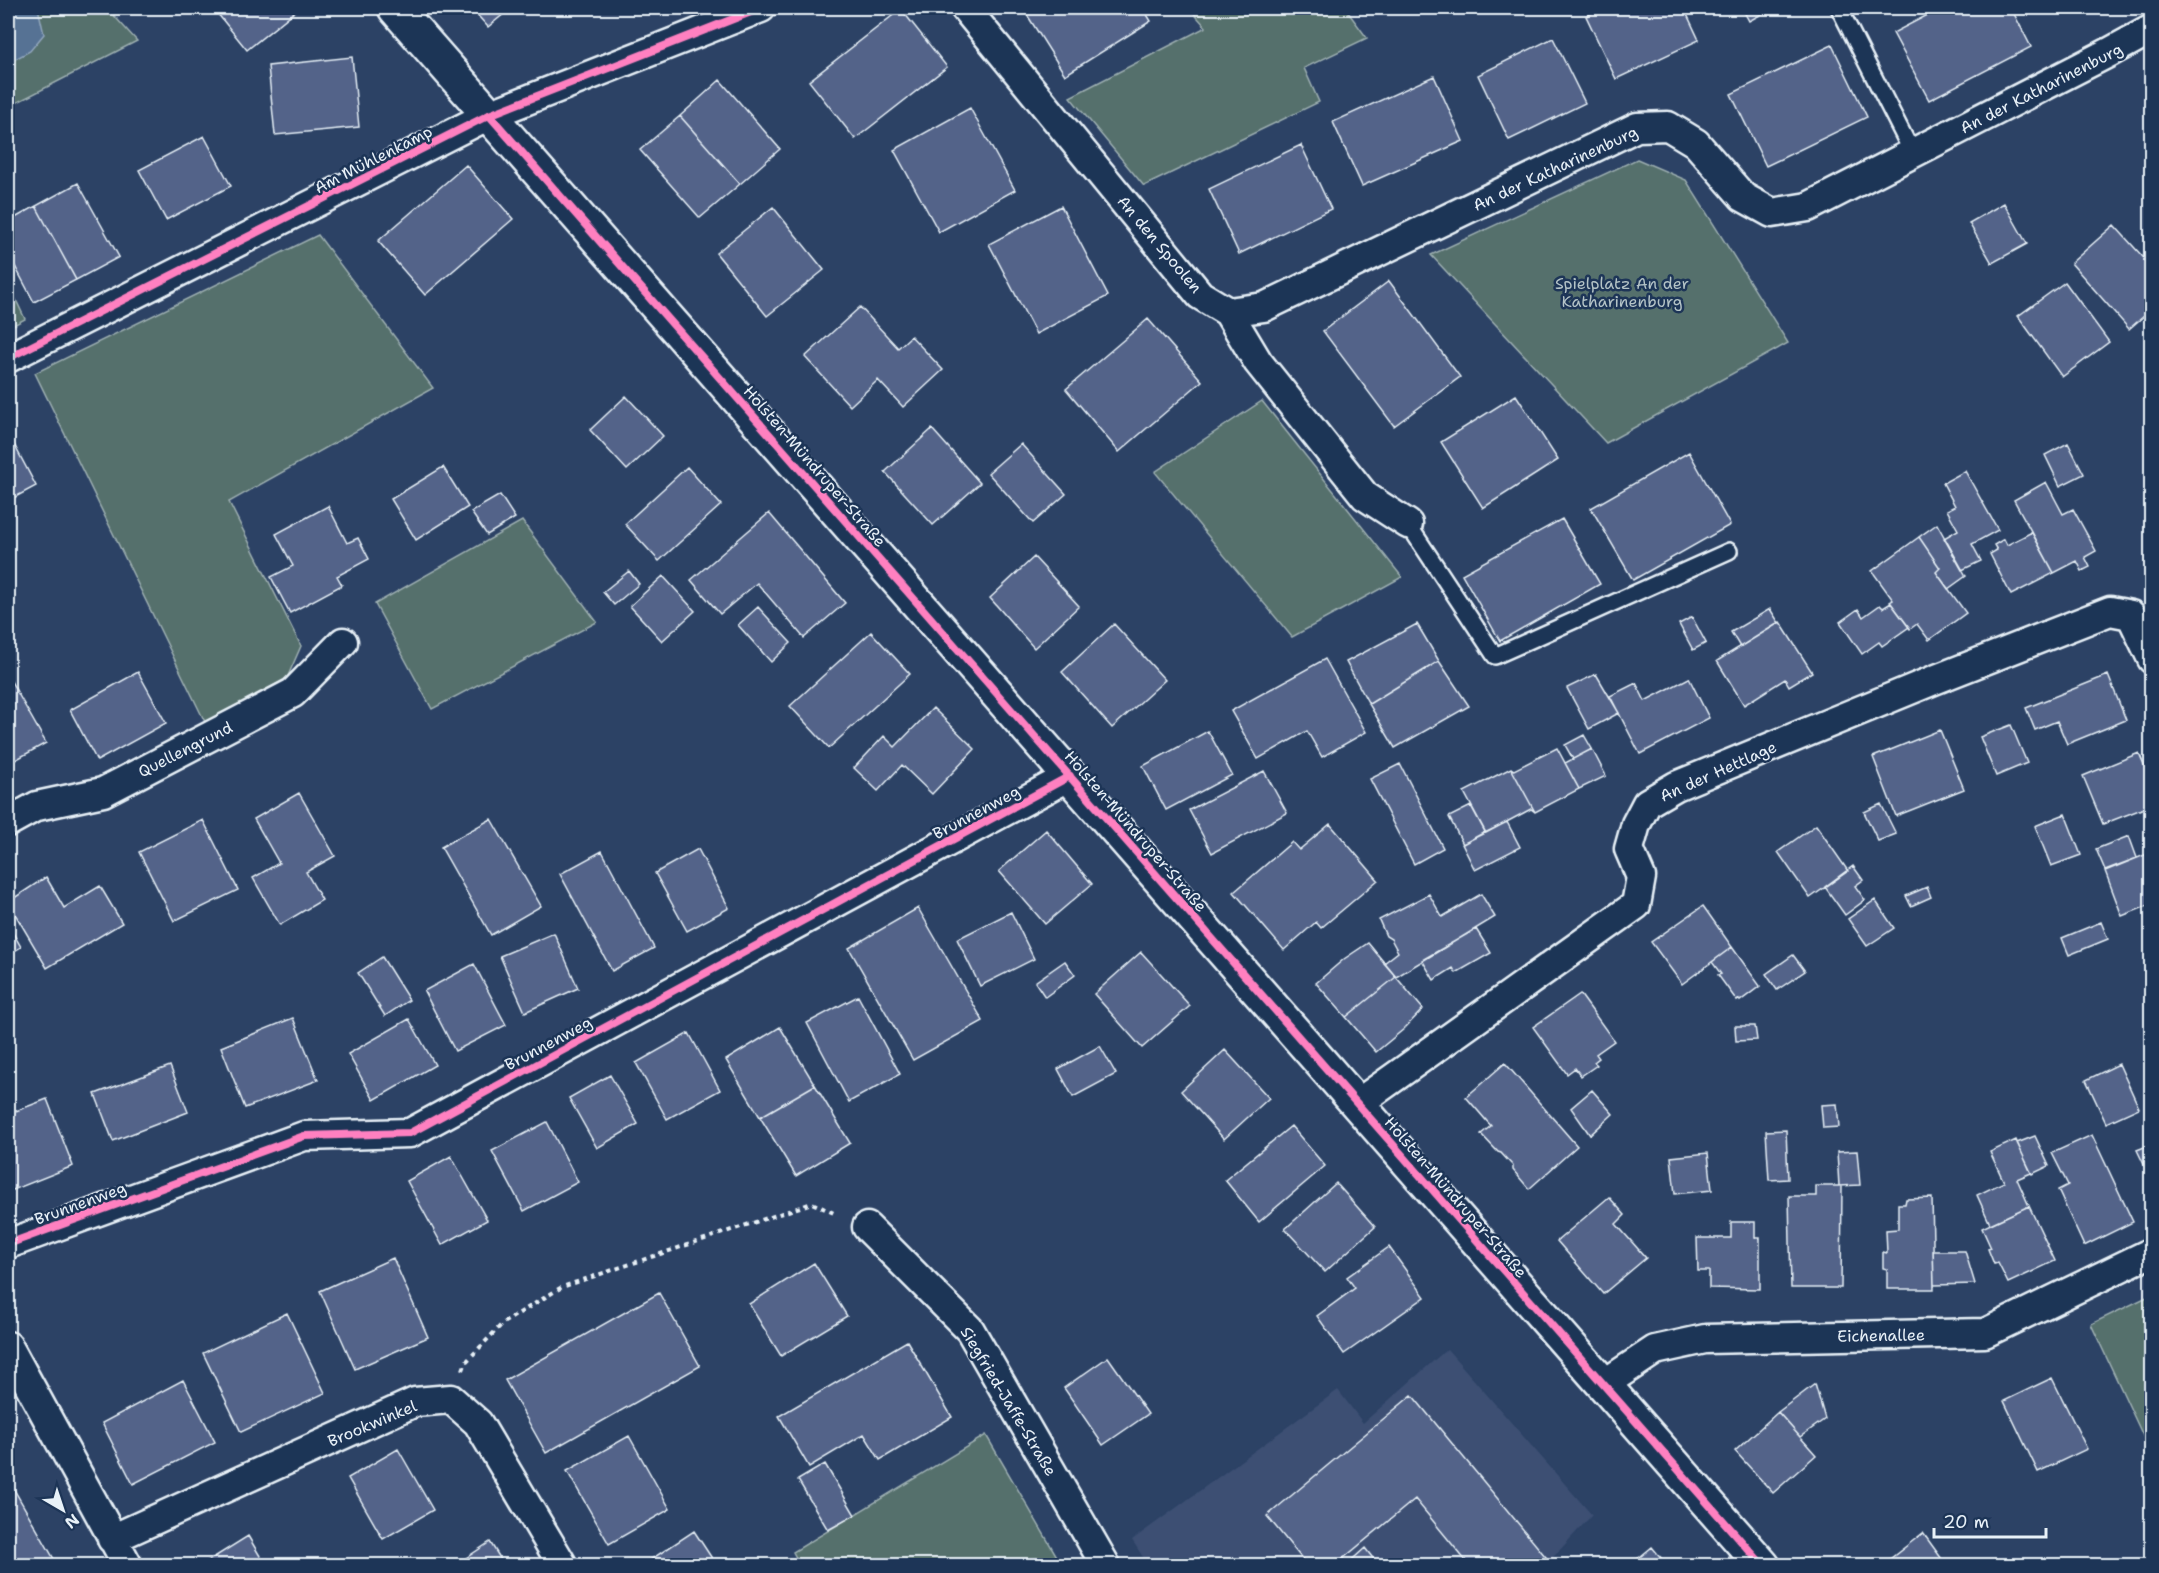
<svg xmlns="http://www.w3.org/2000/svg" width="2159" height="1573" font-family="'Shantell Sans',sans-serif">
<rect width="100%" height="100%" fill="#2c4265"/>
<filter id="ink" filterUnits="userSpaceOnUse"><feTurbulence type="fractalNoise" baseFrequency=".0167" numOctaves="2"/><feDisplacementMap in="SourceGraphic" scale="12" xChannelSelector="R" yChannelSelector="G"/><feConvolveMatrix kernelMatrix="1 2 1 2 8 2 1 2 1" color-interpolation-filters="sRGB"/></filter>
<g filter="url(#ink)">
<path fill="#3c4f73" d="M1447,1349L1592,1515L1546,1565H1148L1132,1540L1338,1390L1363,1423Z"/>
<path fill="#556f6c" stroke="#9eb0b2" stroke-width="1.5" d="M8,8H107L137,41L8,107Z
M1189,8H1345L1367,38L1304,68L1319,102L1144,186L1070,97L1206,27Z
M1637,159L1686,180L1788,343L1606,443L1431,255Z
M318,235L433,388L229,502L301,646L287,678L206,724L35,373Z
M8,283L25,319L8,328Z
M1262,401L1402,577L1292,637L1155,472Z
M522,521L597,622L432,709L375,604Z
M2151,1295V1453L2091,1324Z
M986,1435L1062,1565H800L793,1552Z"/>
<path fill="#567294" stroke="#90a5bc" stroke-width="1.5" d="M8,8H38L44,34L30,51L8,63Z"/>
<path fill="#536389" stroke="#e8f1f8" stroke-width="1.5" d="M213,8H299L247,50Z
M471,8H511L488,27Z
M1028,8H1143L1151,21L1065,75L1024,10Z
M1603,8H1684L1699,40L1616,79L1586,16Z
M1742,8H1773L1749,21Z
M1941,8H2011L2031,47L1929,100L1893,33Z
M901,9L947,67L855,139L809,81Z
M1553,38L1585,103L1509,140L1478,75Z
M1832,45L1867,117L1766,166L1731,94Z
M352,57L359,127L275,135L268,66Z
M1434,76L1463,141L1362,186L1333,122Z
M720,80L780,149L740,184L680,116Z
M970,108L1015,190L939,232L894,150Z
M680,116L740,184L700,218L640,150Z
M204,136L231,186L166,220L139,170Z
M1301,145L1331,209L1239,254L1209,189Z
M466,165L513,219L425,295L378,241Z
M78,183L119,257L76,280L36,206Z
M2004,203L2027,244L1992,263L1969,223Z
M36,206L76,280L34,302L8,253V222Z
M1061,206L1108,296L1036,334L989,244Z
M773,207L824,270L767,316L716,253Z
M2114,225L2152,267V309L2129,329L2071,263Z
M1389,281L1460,377L1394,426L1323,331Z
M2065,282L2109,342L2062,377L2018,316Z
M860,307L898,348L911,336L943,370L903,407L878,380L850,406L805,357Z
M1148,319L1202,381L1119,452L1066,389Z
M1516,395L1558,460L1483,508L1441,442Z
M626,396L663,436L627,470L590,430Z
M932,429L980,483L933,525L885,472Z
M8,433L36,486L8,501Z
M2068,443L2084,474L2060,486L2045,455Z
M1021,444L1066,494L1033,523L988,473Z
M1689,452L1730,525L1633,580L1591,508Z
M443,467L468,507L416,540L391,499Z
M687,467L721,505L659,561L625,524Z
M1965,471L1998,530L1972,544L1981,561L1962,570L1944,538L1958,530L1947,510L1955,506L1943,483Z
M2046,482L2063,514L2073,509L2096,551L2085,557L2090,567L2082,571L2077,561L2054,573L2014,500Z
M500,495L515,518L487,535L471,512Z
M328,506L347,543L358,538L369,559L337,576L342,585L290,613L271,577L293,566L276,534Z
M769,513L845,603L804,638L757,583L720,614L691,580Z
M1562,519L1600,584L1500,641L1462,574Z
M1937,524L1966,576L1948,589L1936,572L1940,568L1919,537Z
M2032,532L2054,573L2011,595L1990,554L1997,550L1994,545L2004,539L2007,545Z
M1919,537L1940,568L1936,572L1966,613L1929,640L1917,624L1910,629L1890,602L1893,600L1872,571Z
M1034,557L1079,606L1034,648L990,598Z
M629,571L639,584L614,605L603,592Z
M663,576L695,611L662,641L630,606Z
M1891,603L1909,627L1882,646L1879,642L1862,654L1840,622L1858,609L1863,617L1880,605L1883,608Z
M758,607L791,643L771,662L738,625Z
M1770,609L1779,623L1740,647L1731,632Z
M1692,617L1706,643L1693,650L1679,624Z
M1780,622L1812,672L1789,686L1785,679L1744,705L1717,661Z
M1114,624L1165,680L1112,728L1062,672Z
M1417,624L1439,661L1369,704L1346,662Z
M871,632L910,674L829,748L790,706Z
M1325,659L1366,732L1322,757L1307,731L1258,759L1231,711Z
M1439,661L1469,706L1395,748L1369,704Z
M138,672L166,723L97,761L70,710Z
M1596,674L1619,713L1589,729L1567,688Z
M2108,675L2126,720L2067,744L2057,721L2035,730L2026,708Z
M8,676L46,743L8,764Z
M1689,678L1709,718L1640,754L1610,696L1636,683L1645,701Z
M933,708L975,749L932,794L902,765L878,791L854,768L884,736L895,747Z
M2011,725L2027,763L1996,776L1980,737Z
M1940,730L1964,789L1896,816L1873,757Z
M1208,731L1232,775L1166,810L1143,766Z
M1584,735L1592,749L1573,759L1565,745Z
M1557,748L1579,789L1535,812L1511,768L1514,770Z
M1592,749L1606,776L1579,789L1565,763Z
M2139,753L2152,783V805L2103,824L2083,776Z
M1400,764L1443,848L1414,864L1370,779Z
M1511,768L1535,812L1531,809L1486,833L1464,792Z
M1264,771L1287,813L1212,853L1189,810Z
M299,793L335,856L306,872L322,900L280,925L253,878L279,863L254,819Z
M1881,804L1896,834L1878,841L1864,812Z
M1471,806L1485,832L1463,844L1449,817Z
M2065,814L2081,855L2051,866L2035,826Z
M491,819L541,906L491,935L441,847Z
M203,820L238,890L174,921L139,852Z
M1507,822L1520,847L1475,870L1462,844Z
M1330,824L1378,880L1321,928L1316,922L1284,950L1234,892L1292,842L1299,850Z
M1816,825L1848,871L1810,898L1778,852Z
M1046,830L1092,884L1045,924L999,871Z
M2129,836L2137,858L2105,870L2096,849Z
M698,849L729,908L687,931L655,873Z
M602,851L654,948L612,971L560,874Z
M2152,852V904L2122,916L2105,871Z
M1853,866L1863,880L1855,886L1865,900L1845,915L1825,887Z
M46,877L64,908L100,886L122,923L47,968L8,902Z
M1927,887L1931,897L1911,906L1906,896Z
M1429,894L1442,917L1481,894L1495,917L1396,977L1384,963L1398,952L1391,939L1386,936L1379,920Z
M1875,900L1894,928L1867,946L1848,919Z
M1703,906L1732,947L1682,984L1651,942Z
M918,908L983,1021L913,1060L849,948Z
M1011,912L1034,959L980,986L957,939Z
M2101,922L2108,939L2069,955L2062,938Z
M8,924L21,947L8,955Z
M1476,929L1491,953L1456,973L1453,968L1434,980L1422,960Z
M554,933L578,988L525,1012L500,956Z
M1368,943L1396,977L1346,1017L1316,983L1344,959Z
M1732,947L1760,986L1740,1001L1739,999L1737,1001L1718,975L1721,974L1712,962Z
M1141,952L1190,1006L1142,1048L1094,994Z
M1793,955L1805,971L1777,990L1766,974Z
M382,957L409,1000L385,1016L358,973Z
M1065,961L1075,975L1045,997L1035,982Z
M474,964L506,1025L455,1051L424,991Z
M1396,977L1423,1009L1404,1029L1376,1052L1346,1017Z
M1580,994L1614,1041L1596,1054L1599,1058L1594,1062L1597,1065L1581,1076L1575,1068L1567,1074L1533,1027Z
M858,996L900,1074L849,1102L807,1023Z
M293,1018L318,1080L245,1108L221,1047Z
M409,1019L435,1065L374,1100L348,1054Z
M1735,1026H1755L1757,1040L1736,1041Z
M780,1027L815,1085L760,1117L726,1060Z
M689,1033L720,1090L667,1119L636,1063Z
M1100,1046L1116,1074L1073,1097L1058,1069Z
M1225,1050L1269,1098L1224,1139L1181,1091Z
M1505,1063L1577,1146L1529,1189L1513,1170V1166L1501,1153L1498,1152L1481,1134L1491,1126L1466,1097Z
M2119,1064L2139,1108L2106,1123L2086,1080Z
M170,1066L188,1112L113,1141L95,1094Z
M610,1075L638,1124L597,1148L569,1098Z
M815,1085L850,1143L796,1176L760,1117Z
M1592,1090L1613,1114L1590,1135L1571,1108Z
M47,1099L73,1166L8,1192V1114Z
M1837,1104L1839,1127L1823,1128L1821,1105Z
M547,1122L578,1182L524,1211L492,1151Z
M1291,1126L1325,1166L1259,1222L1225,1180Z
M1786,1130L1788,1179L1769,1180L1766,1131Z
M2092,1135L2133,1222L2084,1246L2058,1190L2068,1185L2052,1153Z
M2035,1136L2049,1166L2032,1174L2017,1143Z
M2016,1140L2031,1173L2017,1179L2029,1206L1990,1224L1977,1195L2004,1182L1990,1152Z
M2152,1144V1181L2137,1150Z
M1857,1151L1860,1185L1839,1186L1837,1152Z
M1708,1153L1712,1190L1675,1194L1671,1157Z
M451,1156L487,1220L442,1245L407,1181Z
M1336,1183L1375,1227L1325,1272L1285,1229Z
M1816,1186H1842L1841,1288H1791L1789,1196H1816Z
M1609,1197L1625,1215L1616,1224L1646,1258L1603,1294L1557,1241Z
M1932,1198L1934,1289H1887V1269L1883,1268V1252L1887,1253L1886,1230L1898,1229V1204H1905L1906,1199Z
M2029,1206L2055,1261L2008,1283L1998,1263L1994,1264L1988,1249L1991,1248L1982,1228Z
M1731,1222H1755V1238H1760V1289L1709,1288V1271H1698L1697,1238H1731Z
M1389,1247L1425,1297L1344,1354L1317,1316L1355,1288L1347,1277Z
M1933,1251H1965L1975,1284L1934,1285Z
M393,1258L428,1337L355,1369L320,1291Z
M814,1263L847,1316L781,1356L749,1304Z
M659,1293L700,1366L546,1453L505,1380Z
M287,1313L325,1393L241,1432L203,1353Z
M907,1341L952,1417L880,1460L864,1434L809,1467L779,1416Z
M1108,1357L1148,1414L1103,1445L1064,1388Z
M2052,1378L2087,1449L2038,1472L2004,1401Z
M183,1380L215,1442L133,1484L102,1423Z
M1815,1384L1825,1419L1800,1437L1778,1412Z
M1412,1395L1550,1562L1546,1566H1470L1415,1499L1334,1566H1308L1267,1516Z
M1778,1412L1816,1455L1773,1493L1735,1451Z
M629,1436L670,1509L609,1544L567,1471Z
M398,1449L433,1510L383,1539L348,1478Z
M825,1464L855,1515L828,1530L798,1480Z
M8,1479L58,1566H8Z
M694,1531L717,1566H641Z
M1923,1533L1947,1566H1881Z
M248,1536L266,1566H200Z
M490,1542L505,1566H454Z
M1652,1547L1667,1565L1629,1566Z
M1365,1548L1379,1566H1345Z"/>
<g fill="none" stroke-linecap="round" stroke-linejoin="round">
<g stroke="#e8f1f8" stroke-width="20">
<path id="service" d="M1839,8L1913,154
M1408,524L1495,656L1729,551"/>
</g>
<g stroke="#e8f1f8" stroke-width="33">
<path id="minor" d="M965,8L1200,295L1228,312L1258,362L1365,496L1408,524
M1228,312L1264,307L1637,127L1668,126L1696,143L1743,197L1772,213L1808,207L2110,52L2152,29
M8,358L489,115L761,8
M8,822L37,806L103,792L293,693L343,642
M1357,1104L1636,905L1641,877L1629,849L1636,824L1647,803L1676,786L1934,680L2110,611L2131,615L2152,659
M867,1227L970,1330L1106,1566
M8,1244L304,1136L410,1133L1070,776
M8,1346L128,1566
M1604,1384L1655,1350L1705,1339L1985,1333L2152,1252
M112,1539L415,1402L451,1399L478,1423L563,1566"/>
</g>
<g stroke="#e8f1f8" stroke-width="38">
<path id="tertiary" d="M395,8L1763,1566"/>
</g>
<path stroke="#e8f1f8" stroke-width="4" stroke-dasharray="4.5 4.5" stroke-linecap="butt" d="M463,1370L466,1362L503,1323L562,1287L812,1203L836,1214"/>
<use href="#service" stroke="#1d3557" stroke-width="15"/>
<use href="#minor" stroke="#1d3557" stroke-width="28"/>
<use href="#tertiary" stroke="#1d3557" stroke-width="33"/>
<g stroke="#1d3557" stroke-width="11">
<path id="cycleway" d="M489,115L1763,1566
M8,358L489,115L761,8
M8,1244L304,1136L410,1133L1070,776"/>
</g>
<use href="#cycleway" stroke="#ff80c0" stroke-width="8"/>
</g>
</g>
<g text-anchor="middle" stroke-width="5" stroke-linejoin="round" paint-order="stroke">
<g font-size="16" fill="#e8f1f8" stroke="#1d3557">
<text transform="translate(2041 88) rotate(-27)" y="6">An der Katharinenburg</text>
<text transform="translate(373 159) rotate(-27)" y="6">Am Mühlenkamp</text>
<text transform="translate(1555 168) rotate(-25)" y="6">An der Katharinenburg</text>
<text transform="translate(1160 244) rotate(50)" y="6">An den Spoolen</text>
<text transform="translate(815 466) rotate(49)" y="6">Holsten-Mündruper-Straße</text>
<text transform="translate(185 749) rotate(-27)" y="6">Quellengrund</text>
<text transform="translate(1718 771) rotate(-24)" y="6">An der Hettlage</text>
<text transform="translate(976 812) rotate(-28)" y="6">Brunnenweg</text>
<text transform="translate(1136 831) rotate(49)" y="6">Holsten-Mündruper-Straße</text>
<text transform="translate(548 1043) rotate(-28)" y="6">Brunnenweg</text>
<text transform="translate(1456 1197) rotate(49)" y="6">Holsten-Mündruper-Straße</text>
<text transform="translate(80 1203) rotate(-20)" y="6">Brunnenweg</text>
<text transform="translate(1881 1335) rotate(-1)" y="6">Eichenallee</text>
<text transform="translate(1009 1401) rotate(59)" y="6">Siegfried-Jaffe-Straße</text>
<text transform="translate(372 1423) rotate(-23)" y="6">Brookwinkel</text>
</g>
<g font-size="16" fill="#b5c4c7" stroke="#1d3557">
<text x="1622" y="289">Spielplatz An der<tspan x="1622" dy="18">Katharinenburg</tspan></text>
</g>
</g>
<rect width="2159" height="1573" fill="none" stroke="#1d3557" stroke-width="30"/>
<rect x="15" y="15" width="2129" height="1543" fill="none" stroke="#e8f1f8" stroke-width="2" filter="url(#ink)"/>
<g transform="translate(63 1510) rotate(141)" stroke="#1d3557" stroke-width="4.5" paint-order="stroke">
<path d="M0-4.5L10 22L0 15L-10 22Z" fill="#e8f1f8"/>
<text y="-9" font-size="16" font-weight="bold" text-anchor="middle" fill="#e8f1f8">N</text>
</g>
<path d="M1934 1528v9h112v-9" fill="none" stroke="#e8f1f8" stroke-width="3"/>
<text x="1943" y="1528" font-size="18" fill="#e8f1f8" stroke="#1d3557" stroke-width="4.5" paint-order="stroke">20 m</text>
</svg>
